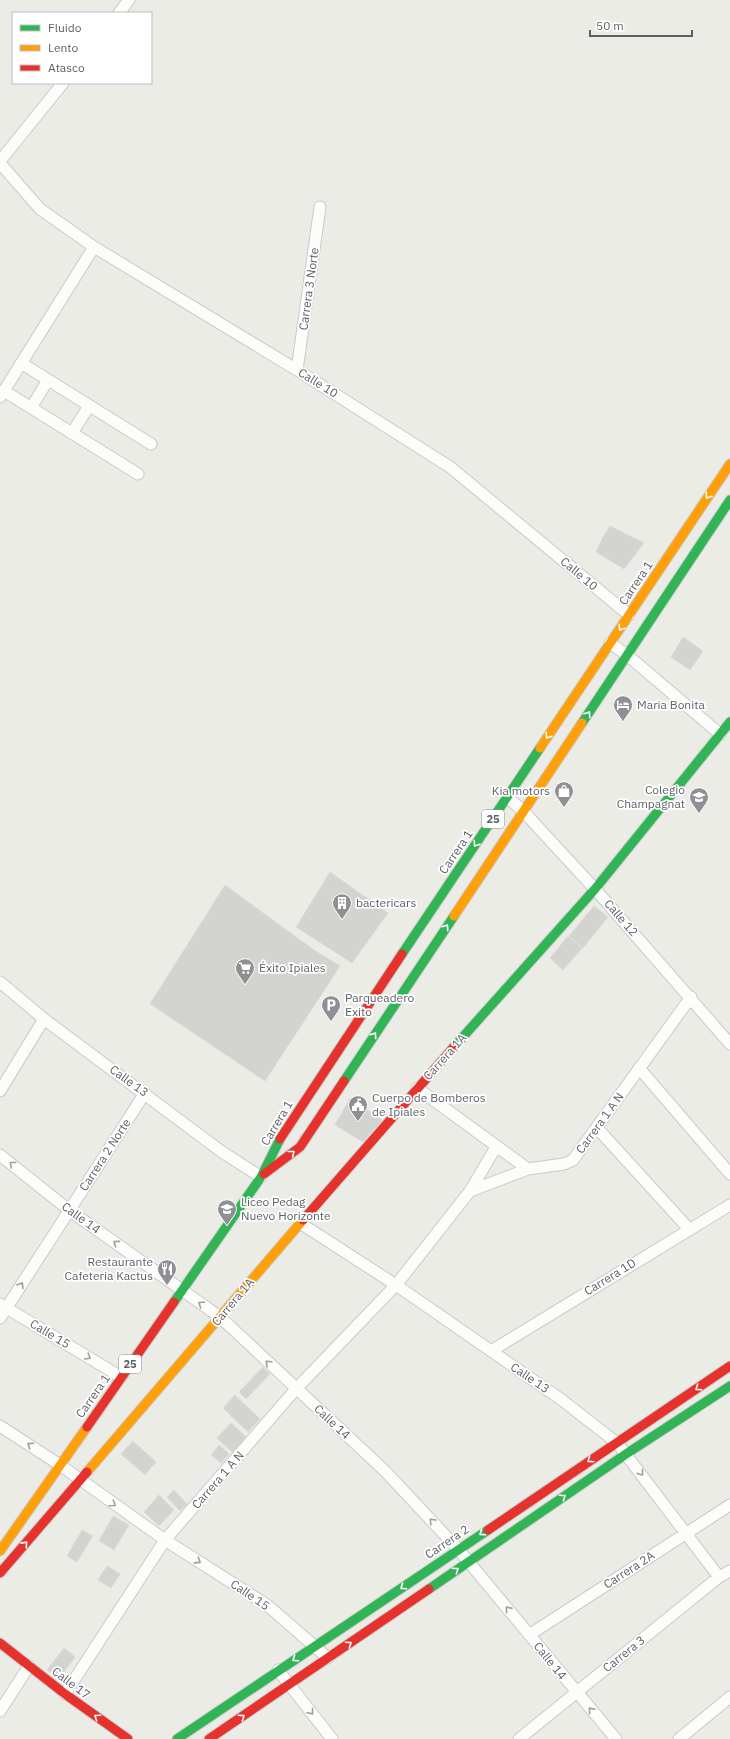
<svg xmlns="http://www.w3.org/2000/svg" width="730" height="1739" font-family="'IBM Plex Sans',sans-serif">
<rect width="100%" height="100%" fill="#ecece7"/>
<path fill="#d3d3d0" stroke="#dcdbd6" d="M610,526L644,543L624,569L596,552L602,539Z
M683,637L703,651L690,670L671,657Z
M330,872L388,913L352,963L296,927Z
M225,885L314,950L340,966L265,1081L150,1004Z
M594,906L608,917L583,948L569,936Z
M568,936L582,948L563,970L550,958Z
M350,1098L382,1120L363,1142L335,1125Z
M263,1367L270,1374L246,1399L239,1392Z
M235,1395L260,1419L248,1432L223,1408Z
M231,1423L246,1437L232,1452L217,1438Z
M133,1441L156,1462L145,1475L121,1454Z
M219,1445L229,1454L221,1463L211,1455Z
M174,1490L187,1504L180,1511L167,1497Z
M159,1495L174,1510L159,1526L144,1512Z
M113,1516L129,1525L114,1550L99,1541Z
M82,1530L93,1536L77,1562L67,1556Z
M107,1566L120,1574L111,1588L98,1580Z
M64,1648L75,1657L59,1679L47,1670Z"/>
<g fill="none" stroke-linecap="round" stroke-linejoin="round">
<g stroke="#c9cac9" stroke-width="13">
<path id="street" d="M119,13L129,0
M0,161L63,83
M0,163L40,209L94,247L297,370L450,467L629,615
M21,363L151,444
M297,370L320,207
M4,391L138,474
M0,397L94,247
M31,408L48,380
M72,433L89,406
M610,643L627,655L720,734
M507,797L523,811L595,889L730,1044
M0,982L44,1019L222,1152L261,1177
M639,1068L730,1174
M417,1088L528,1169
M0,1091L44,1019
M597,1128L689,1229
M0,1155L69,1210L220,1317L385,1471L458,1549L616,1739
M470,1191L528,1169L564,1164L573,1160L691,997
M300,1223L396,1285L562,1400L617,1443L719,1577
M0,1304L121,1377
M0,1318L145,1093
M491,1351L730,1205
M0,1426L60,1465L165,1540L267,1605L328,1658
M529,1635L730,1505
M278,1670L332,1739
M65,1694L165,1540L296,1389L396,1285L470,1191L496,1147
M0,1711L29,1666
M519,1739L719,1577L730,1571
M679,1739L730,1697"/>
</g>
<g stroke="#c8c8c8" stroke-width="11">
<path id="fast" d="M582,723L730,500
M402,954L540,748
M453,1048L595,889L730,722
M344,1081L454,916
M174,1302L261,1177L280,1139
M429,1589L626,1454L730,1386
M177,1739L488,1530"/>
</g>
<g stroke="#c8c8c8" stroke-width="11">
<path id="slow" d="M540,748L730,464
M454,916L582,723
M87,1472L303,1220
M0,1551L87,1427"/>
</g>
<g stroke="#c8c8c8" stroke-width="11">
<path id="jam" d="M280,1139L402,954
M264,1174L300,1147L344,1081
M303,1220L453,1048
M87,1427L174,1302
M488,1530L730,1366
M0,1573L87,1472
M0,1643L65,1694L128,1739
M209,1739L429,1589"/>
</g>
<use href="#street" stroke="#fcfcfb" stroke-width="11"/>
<use href="#fast" stroke="#30b455" stroke-width="9"/>
<use href="#slow" stroke="#ff9f0a" stroke-width="9"/>
<use href="#jam" stroke="#e5322d" stroke-width="9"/>
</g>
<defs><path id="oneway-chevron" d="M-2-3.5L2.5 0L-2 3.5" fill="none" stroke-width="1.6" stroke-linecap="round" stroke-linejoin="round"/></defs>
<g stroke="#fff">
<use href="#oneway-chevron" transform="translate(708 496) rotate(124)"/>
<use href="#oneway-chevron" transform="translate(621 628) rotate(124)"/>
<use href="#oneway-chevron" transform="translate(588 714) rotate(-56)"/>
<use href="#oneway-chevron" transform="translate(548 736) rotate(124)"/>
<use href="#oneway-chevron" transform="translate(476 844) rotate(124)"/>
<use href="#oneway-chevron" transform="translate(446 927) rotate(-56)"/>
<use href="#oneway-chevron" transform="translate(374 1035) rotate(-56)"/>
<use href="#oneway-chevron" transform="translate(292 1153) rotate(-38)"/>
<use href="#oneway-chevron" transform="translate(698 1388) rotate(146)"/>
<use href="#oneway-chevron" transform="translate(590 1460) rotate(146)"/>
<use href="#oneway-chevron" transform="translate(563 1497) rotate(-34)"/>
<use href="#oneway-chevron" transform="translate(482 1533) rotate(146)"/>
<use href="#oneway-chevron" transform="translate(25 1544) rotate(-48)"/>
<use href="#oneway-chevron" transform="translate(456 1570) rotate(-34)"/>
<use href="#oneway-chevron" transform="translate(403 1587) rotate(146)"/>
<use href="#oneway-chevron" transform="translate(349 1644) rotate(-34)"/>
<use href="#oneway-chevron" transform="translate(295 1659) rotate(146)"/>
<use href="#oneway-chevron" transform="translate(97 1717) rotate(-145)"/>
<use href="#oneway-chevron" transform="translate(242 1717) rotate(-34)"/>
</g>
<g stroke="#9c9ea2">
<use href="#oneway-chevron" transform="translate(12 1164) rotate(-141)"/>
<use href="#oneway-chevron" transform="translate(116 1243) rotate(-144)"/>
<use href="#oneway-chevron" transform="translate(21 1285) rotate(-58)"/>
<use href="#oneway-chevron" transform="translate(201 1304) rotate(-145)"/>
<use href="#oneway-chevron" transform="translate(88 1357) rotate(31)"/>
<use href="#oneway-chevron" transform="translate(268 1363) rotate(-137)"/>
<use href="#oneway-chevron" transform="translate(30 1445) rotate(-146)"/>
<use href="#oneway-chevron" transform="translate(641 1473) rotate(53)"/>
<use href="#oneway-chevron" transform="translate(113 1504) rotate(35)"/>
<use href="#oneway-chevron" transform="translate(432 1521) rotate(-133)"/>
<use href="#oneway-chevron" transform="translate(198 1561) rotate(33)"/>
<use href="#oneway-chevron" transform="translate(508 1609) rotate(-129)"/>
<use href="#oneway-chevron" transform="translate(591 1710) rotate(-131)"/>
<use href="#oneway-chevron" transform="translate(311 1712) rotate(52)"/>
</g>
<defs>
<g id="hotel-pin" transform="scale(1)"><path d="M0 17L-7.5 6A9.5 9.5 0 1 1 7.5 6Z" fill="#8e9093" stroke="#fff"/><path d="M-6-4.5h1.5V1H6V5H4.5V3h-9V5H-6ZM-4 0a1.8 1.8 0 1 1 3.6 0ZM.5 0V-2.5h3Q6-2.5 6 0Z" fill="#fff"/></g>
<g id="shop-pin" transform="scale(1)"><path d="M0 17L-7.5 6A9.5 9.5 0 1 1 7.5 6Z" fill="#8e9093" stroke="#fff"/><path d="M-5-2.5h2.3a2.7 3.5 0 0 1 5.4 0H5L5.5 6h-11ZM-1.5-2.5h3a1.5 2.3 0 0 0-3 0Z" fill="#fff"/></g>
<g id="school-pin" transform="scale(1)"><path d="M0 17L-7.5 6A9.5 9.5 0 1 1 7.5 6Z" fill="#8e9093" stroke="#fff"/><path d="M0-5L7-2L0 1L-7-2ZM-4 1L0 2.5L4 1V4Q0 6-4 4Z" fill="#fff"/></g>
<g id="building-pin" transform="scale(1)"><path d="M0 17L-7.5 6A9.5 9.5 0 1 1 7.5 6Z" fill="#8e9093" stroke="#fff"/><path d="M-4-6H4V6H1V3H-1V6H-4ZM-2.5-4.3h1.7v1.8h-1.7ZM.8-4.3h1.7v1.8H.8ZM-2.5-1h1.7V.8h-1.7ZM.8-1h1.7V.8H.8Z" fill="#fff"/></g>
<g id="supermarket-pin" transform="scale(1)"><path d="M0 17L-7.5 6A9.5 9.5 0 1 1 7.5 6Z" fill="#8e9093" stroke="#fff"/><path d="M-6-5.5h2.5l.6 2H6L4.5 2H-2.5L-4.4-4H-6ZM-1.5 3.2a1.3 1.3 0 1 0 .1 0ZM3 3.2a1.3 1.3 0 1 0 .1 0Z" fill="#fff"/></g>
<g id="parking-pin" transform="scale(1)"><path d="M0 17L-7.5 6A9.5 9.5 0 1 1 7.5 6Z" fill="#8e9093" stroke="#fff"/><path d="M-3.5-5.5H1a3.5 3.5 0 0 1 0 7H-1V5.5H-3.5ZM-1-3.4V-.6H.8a1.4 1.4 0 0 0 0-2.8Z" fill="#fff"/></g>
<g id="civic-pin" transform="scale(1)"><path d="M0 17L-7.5 6A9.5 9.5 0 1 1 7.5 6Z" fill="#8e9093" stroke="#fff"/><path d="M-.6-6.5H3V-4.5H.6V-3L4-1V1h2V6H-6V1h2V-1L-.6-3ZM-1.2 2.5V6h2.4V2.5Z" fill="#fff"/></g>
<g id="restaurant-pin" transform="scale(1)"><path d="M0 17L-7.5 6A9.5 9.5 0 1 1 7.5 6Z" fill="#8e9093" stroke="#fff"/><path d="M-5-6h1v4h1v-4h1v4h1v-4h1v5L-1.5 .5V6h-2V.5L-5-1ZM5-6V6H3V1.5H1.5Q1.5-4 5-6Z" fill="#fff"/></g>
</defs>
<g fill-rule="evenodd">
<use href="#hotel-pin" x="623" y="705"/>
<use href="#shop-pin" x="564" y="791"/>
<use href="#school-pin" x="699" y="797"/>
<use href="#building-pin" x="342" y="903"/>
<use href="#supermarket-pin" x="245" y="968"/>
<use href="#parking-pin" x="331" y="1005"/>
<use href="#civic-pin" x="358" y="1105"/>
<use href="#school-pin" x="227" y="1209"/>
<use href="#restaurant-pin" x="167" y="1269"/>
</g>
<g text-anchor="middle" stroke-width="3.5" stroke-linejoin="round" paint-order="stroke">
<g fill="#fff" stroke="#8d8f94" stroke-width="1">
<rect x="482" y="810" width="22" height="18" rx="3"/>
<rect x="119" y="1355" width="22" height="18" rx="3"/>
</g>
<g font-size="11" font-weight="bold" fill="#5c5f66">
<text x="493" y="823">25</text>
<text x="130" y="1368">25</text>
</g>
<g font-size="12" fill="#5c5f66" stroke="#fff">
<text transform="translate(309 289) rotate(-82)" y="4">Carrera 3 Norte</text>
<text transform="translate(318 383) rotate(32)" y="4">Calle 10</text>
<text transform="translate(579 574) rotate(40)" y="4">Calle 10</text>
<text transform="translate(636 583) rotate(-56)" y="4">Carrera 1</text>
<text transform="translate(456 852) rotate(-56)" y="4">Carrera 1</text>
<text transform="translate(621 918) rotate(49)" y="4">Calle 12</text>
<text transform="translate(445 1057) rotate(-48)" y="4">Carrera 1A</text>
<text transform="translate(129 1081) rotate(36)" y="4">Calle 13</text>
<text transform="translate(277 1123) rotate(-59)" y="4">Carrera 1</text>
<text transform="translate(600 1123) rotate(-54)" y="4">Carrera 1 A N</text>
<text transform="translate(105 1155) rotate(-57)" y="4">Carrera 2 Norte</text>
<text transform="translate(81 1218) rotate(36)" y="4">Calle 14</text>
<text transform="translate(610 1277) rotate(-32)" y="4">Carrera 1D</text>
<text transform="translate(233 1302) rotate(-50)" y="4">Carrera 1A</text>
<text transform="translate(50 1334) rotate(31)" y="4">Calle 15</text>
<text transform="translate(530 1378) rotate(34)" y="4">Calle 13</text>
<text transform="translate(93 1396) rotate(-55)" y="4">Carrera 1</text>
<text transform="translate(332 1422) rotate(43)" y="4">Calle 14</text>
<text transform="translate(218 1480) rotate(-49)" y="4">Carrera 1 A N</text>
<text transform="translate(447 1542) rotate(-34)" y="4">Carrera 2</text>
<text transform="translate(629 1570) rotate(-33)" y="4">Carrera 2A</text>
<text transform="translate(250 1595) rotate(34)" y="4">Calle 15</text>
<text transform="translate(624 1654) rotate(-39)" y="4">Carrera 3</text>
<text transform="translate(550 1661) rotate(51)" y="4">Calle 14</text>
<text transform="translate(71 1683) rotate(37)" y="4">Calle 17</text>
</g>
<g font-size="12" fill="#5c5f66" stroke="#fff" text-anchor="start">
<text x="637" y="709">Maria Bonita</text>
<text x="685" y="794" text-anchor="end">Colegio<tspan x="685" dy="14">Champagnat</tspan></text>
<text x="550" y="795" text-anchor="end">Kia motors</text>
<text x="356" y="907">bactericars</text>
<text x="259" y="972">Éxito Ipiales</text>
<text x="345" y="1002">Parqueadero<tspan x="345" dy="14">Exito</tspan></text>
<text x="372" y="1102">Cuerpo de Bomberos<tspan x="372" dy="14">de Ipiales</tspan></text>
<text x="241" y="1206">Liceo Pedag<tspan x="241" dy="14">Nuevo Horizonte</tspan></text>
<text x="153" y="1266" text-anchor="end">Restaurante<tspan x="153" dy="14">Cafeteria Kactus</tspan></text>
</g>
</g>
<rect x="12" y="12" width="140" height="72" fill="#ffffff" stroke="#bebfc2"/>
<rect x="20" y="25" width="20" height="6" fill="#30b455" stroke="#bebfc2"/>
<text x="48" y="32" font-size="12" fill="#5c5f66">Fluido</text>
<rect x="20" y="45" width="20" height="6" fill="#ff9f0a" stroke="#bebfc2"/>
<text x="48" y="52" font-size="12" fill="#5c5f66">Lento</text>
<rect x="20" y="65" width="20" height="6" fill="#e5322d" stroke="#bebfc2"/>
<text x="48" y="72" font-size="12" fill="#5c5f66">Atasco</text>
<path d="M590 30v6h102v-6" fill="none" stroke="#5c5f66" stroke-width="2"/>
<text x="596" y="30" font-size="12" fill="#5c5f66" stroke="#ffffff" stroke-width="3" paint-order="stroke">50 m</text>
</svg>
